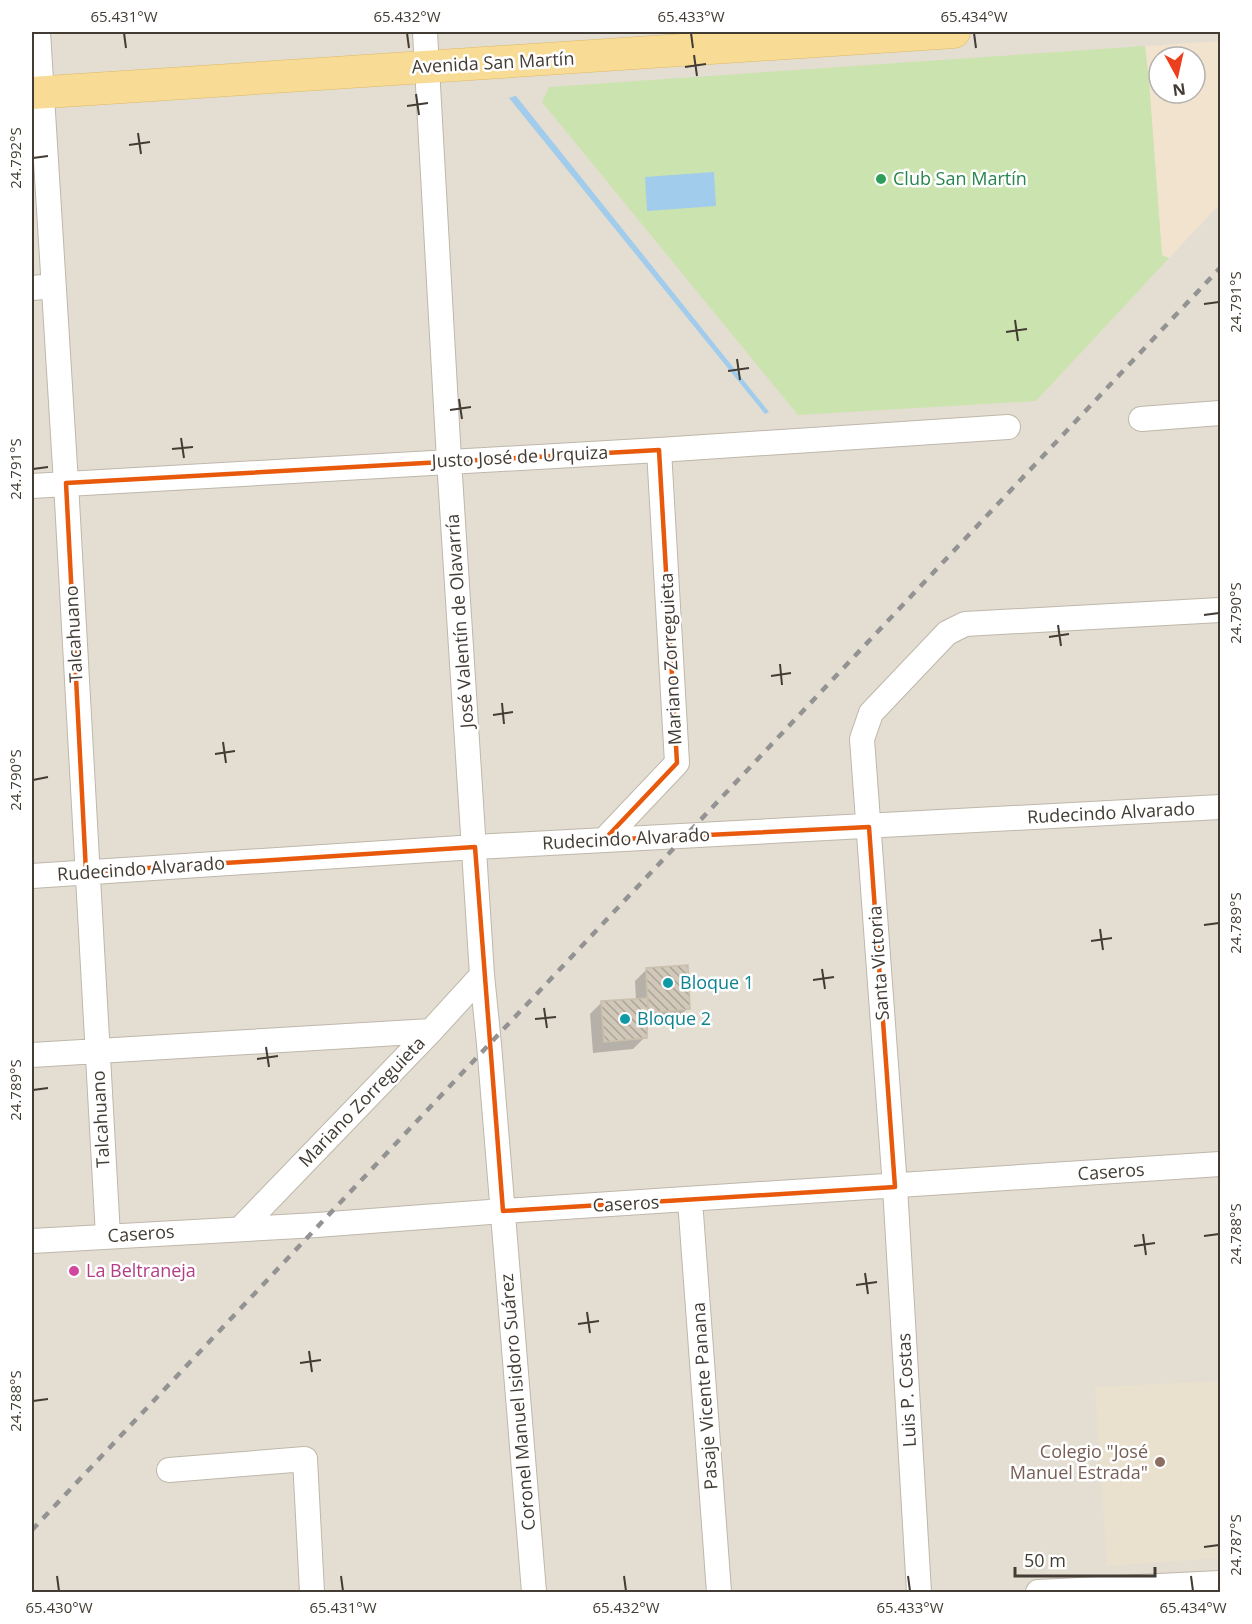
<svg xmlns="http://www.w3.org/2000/svg" width="1252" height="1624" font-family="'Open Sans',sans-serif">
<defs>
<pattern id="building-back-hatch" width="6" height="6" patternUnits="userSpaceOnUse" patternTransform="scale(1.5)"><rect width="6" height="6" fill="#d1c8b9"/><path d="M-1 5l2 2M0 0l6 6M5-1l2 2" fill="none" stroke="#aba497"/></pattern>
</defs>
<rect width="100%" height="100%" fill="#f0ede3"/>
<path fill="#e4ded2" fill-rule="evenodd" d="M32,32H1220V1592H32ZM1159,57H1195V93H1159Z"/>
<path fill="#f2e3cf" fill-rule="evenodd" d="M1220,41V204L1169,258L1162,256L1149,82L1145,46ZM1159,57H1195V93H1159Z"/>
<path fill="#e9e1ce" d="M1220,1381V1558L1107,1566L1095,1387Z"/>
<path fill="#cbe3ae" d="M1145,46L1149,82L1162,255L1169,258L1036,401L798,415L542,102L549,87Z"/>
<path fill="#a2cceb" d="M515,96H516L769,412L765,414L509,98Z
M714,172L716,206L647,211L645,177Z"/>
<path fill="#0003" d="M647,969L688,1008L676,1020L646,1023L645,1037L633,1049L593,1053L590,1014L602,1002L636,1001L635,981Z"/>
<path fill="url(#building-back-hatch)" stroke="#cbc0ad" stroke-width="1.5" d="M688,965L690,1009L648,1013L646,968Z
M648,998L647,1038L604,1042L601,1001Z"/>
<g fill="none" stroke-linecap="round" stroke-linejoin="round">
<g stroke="#beb7aa" stroke-width="26">
<path id="minor" d="M38,32L66,483L108,1236
M425,32L449,460L482,975L489,1044L534,1592
M32,288L53,286
M1141,419L1220,413
M32,486L659,450L1008,427
M604,840L677,763L659,450
M32,876L475,847L1220,807
M32,1055L431,1031
M690,1200L719,1592
M241,1228L431,1031L482,975
M32,1241L317,1225L503,1211L1220,1164
M169,1470L305,1459L312,1592
M919,1592L895,1187L862,739L871,713L947,633L965,624L1220,610
M1038,1592L1220,1583"/>
</g>
<g stroke="#dbb966" stroke-width="33">
<path id="major" d="M32,93L954,32"/>
</g>
<use href="#minor" stroke="#fff" stroke-width="24"/>
<use href="#major" stroke="#f8dc95" stroke-width="32"/>
<path stroke="#939393" stroke-width="4.5" stroke-dasharray="8 8" stroke-linecap="butt" d="M32,1530L1220,268"/>
</g>
<path fill="none" stroke="#e8590c" stroke-width="4.5" stroke-linejoin="round" d="M659,450L677,763L604,840L869,827L895,1187L503,1211L475,847L86,872L66,483Z"/>
<path fill="none" stroke="#423c34" stroke-width="2" d="M124,33L126,48M407,33L409,48M691,33L693,48M974,33L976,48M694,55L697,76M685,67L706,64M416,94L419,115M407,106L428,103M138,133L141,154M129,145L150,142M33,158L48,156M1204,304L1219,302M1015,320L1018,341M1006,332L1027,329M737,359L740,380M728,371L749,368M459,399L462,419M450,410L471,407M181,438L184,458M172,449L193,447M33,469L48,467M1204,615L1219,613M1058,625L1061,646M1049,637L1069,634M780,664L782,685M771,676L791,673M502,703L504,724M493,715L513,712M223,742L226,763M215,754L235,751M33,780L48,777M1204,925L1219,923M1100,929L1103,950M1091,941L1112,938M822,969L825,989M813,980L834,977M544,1008L547,1028M535,1019L556,1017M266,1047L269,1067M257,1059L278,1056M33,1090L48,1088M1143,1234L1146,1255M1204,1236L1219,1234M1134,1246L1155,1243M865,1273L868,1294M856,1285L877,1282M587,1312L590,1333M578,1324L599,1321M309,1351L312,1372M300,1363L321,1360M33,1401L48,1399M1204,1547L1219,1545M57,1576L59,1591M341,1576L343,1591M624,1576L626,1591M908,1576L910,1591M1191,1576L1193,1591"/>
<circle fill="#2e9e5b" stroke="#fff" stroke-width="2" cx="881" cy="179" r="6"/>
<g fill="#0f9aa8" stroke="#fff" stroke-width="2">
<circle cx="668" cy="983" r="6"/>
<circle cx="625" cy="1019" r="6"/>
</g>
<circle fill="#d1479c" stroke="#fff" stroke-width="2" cx="74" cy="1271" r="6"/>
<circle fill="#8d6e63" stroke="#fff" stroke-width="2" cx="1160" cy="1462" r="6"/>
<g text-anchor="middle" stroke-width="5" stroke-linejoin="round" paint-order="stroke">
<g font-size="18" fill="#423c34" stroke="#fff">
<text transform="translate(493 63) rotate(-3)" y="6">Avenida San Martín</text>
<text transform="translate(520 457) rotate(-3)" y="6">Justo José de Urquiza</text>
<text transform="translate(460 621) rotate(-94)" y="6">José Valentín de Olavarría</text>
<text transform="translate(74 634) rotate(-93)" y="6">Talcahuano</text>
<text transform="translate(671 659) rotate(-93)" y="6">Mariano Zorreguieta</text>
<text transform="translate(1111 813) rotate(-3)" y="6">Rudecindo Alvarado</text>
<text transform="translate(626 839) rotate(-3)" y="6">Rudecindo Alvarado</text>
<text transform="translate(141 869) rotate(-4)" y="6">Rudecindo Alvarado</text>
<text transform="translate(879 963) rotate(-94)" y="6">Santa Victoria</text>
<text transform="translate(362 1102) rotate(-46)" y="6">Mariano Zorreguieta</text>
<text transform="translate(101 1119) rotate(-93)" y="6">Talcahuano</text>
<text transform="translate(1111 1172) rotate(-4)" y="6">Caseros</text>
<text transform="translate(626 1204) rotate(-3)" y="6">Caseros</text>
<text transform="translate(141 1234) rotate(-4)" y="6">Caseros</text>
<text transform="translate(907 1390) rotate(-93)" y="6">Luis P. Costas</text>
<text transform="translate(705 1396) rotate(-94)" y="6">Pasaje Vicente Panana</text>
<text transform="translate(518 1402) rotate(-95)" y="6">Coronel Manuel Isidoro Suárez</text>
</g>
<g font-size="18" fill="#27864d" stroke="#fff" text-anchor="start">
<text x="893" y="185">Club San Martín</text>
</g>
<g font-size="18" fill="#0d838f" stroke="#fff" text-anchor="start">
<text x="680" y="989">Bloque 1</text>
<text x="637" y="1025">Bloque 2</text>
</g>
<g font-size="18" fill="#b23c85" stroke="#fff" text-anchor="start">
<text x="86" y="1277">La Beltraneja</text>
</g>
<g font-size="18" fill="#785e54" stroke="#fff" text-anchor="end">
<text x="1148" y="1458">Colegio "José<tspan x="1148" dy="21">Manuel Estrada"</tspan></text>
</g>
</g>
<rect width="1252" height="1624" fill="none" stroke="#ffffff" stroke-width="66"/>
<g transform="translate(1177 75) rotate(172)"><circle r="28" fill="#ffffff" stroke="#b3b1ae" stroke-width="1.5"/>
<path d="M0-4.5L10 22L0 15L-10 22Z" fill="#ec3f1e"/>
<text y="-9" font-size="16" font-weight="bold" text-anchor="middle" fill="#423c34">N</text>
</g>
<path d="M1015 1567v9h140v-9" fill="none" stroke="#423c34" stroke-width="3"/>
<text x="1024" y="1567" font-size="18" fill="#423c34" stroke="#ffffff" stroke-width="4.5" paint-order="stroke">50 m</text>
<rect x="33" y="33" width="1186" height="1558" fill="none" stroke="#423c34" stroke-width="2"/>
<g font-size="15" text-anchor="middle" fill="#423c34">
<text x="124" y="22">65.431°W</text>
<text x="407" y="22">65.432°W</text>
<text x="691" y="22">65.433°W</text>
<text x="974" y="22">65.434°W</text>
<text transform="translate(16 158) rotate(-90)" y="5">24.792°S</text>
<text transform="translate(1236 302) rotate(-90)" y="5">24.791°S</text>
<text transform="translate(16 469) rotate(-90)" y="5">24.791°S</text>
<text transform="translate(1236 613) rotate(-90)" y="5">24.790°S</text>
<text transform="translate(16 780) rotate(-90)" y="5">24.790°S</text>
<text transform="translate(1236 923) rotate(-90)" y="5">24.789°S</text>
<text transform="translate(16 1090) rotate(-90)" y="5">24.789°S</text>
<text transform="translate(1236 1234) rotate(-90)" y="5">24.788°S</text>
<text transform="translate(16 1401) rotate(-90)" y="5">24.788°S</text>
<text transform="translate(1236 1545) rotate(-90)" y="5">24.787°S</text>
<text x="59" y="1613">65.430°W</text>
<text x="343" y="1613">65.431°W</text>
<text x="626" y="1613">65.432°W</text>
<text x="910" y="1613">65.433°W</text>
<text x="1193" y="1613">65.434°W</text>
</g>
</svg>
